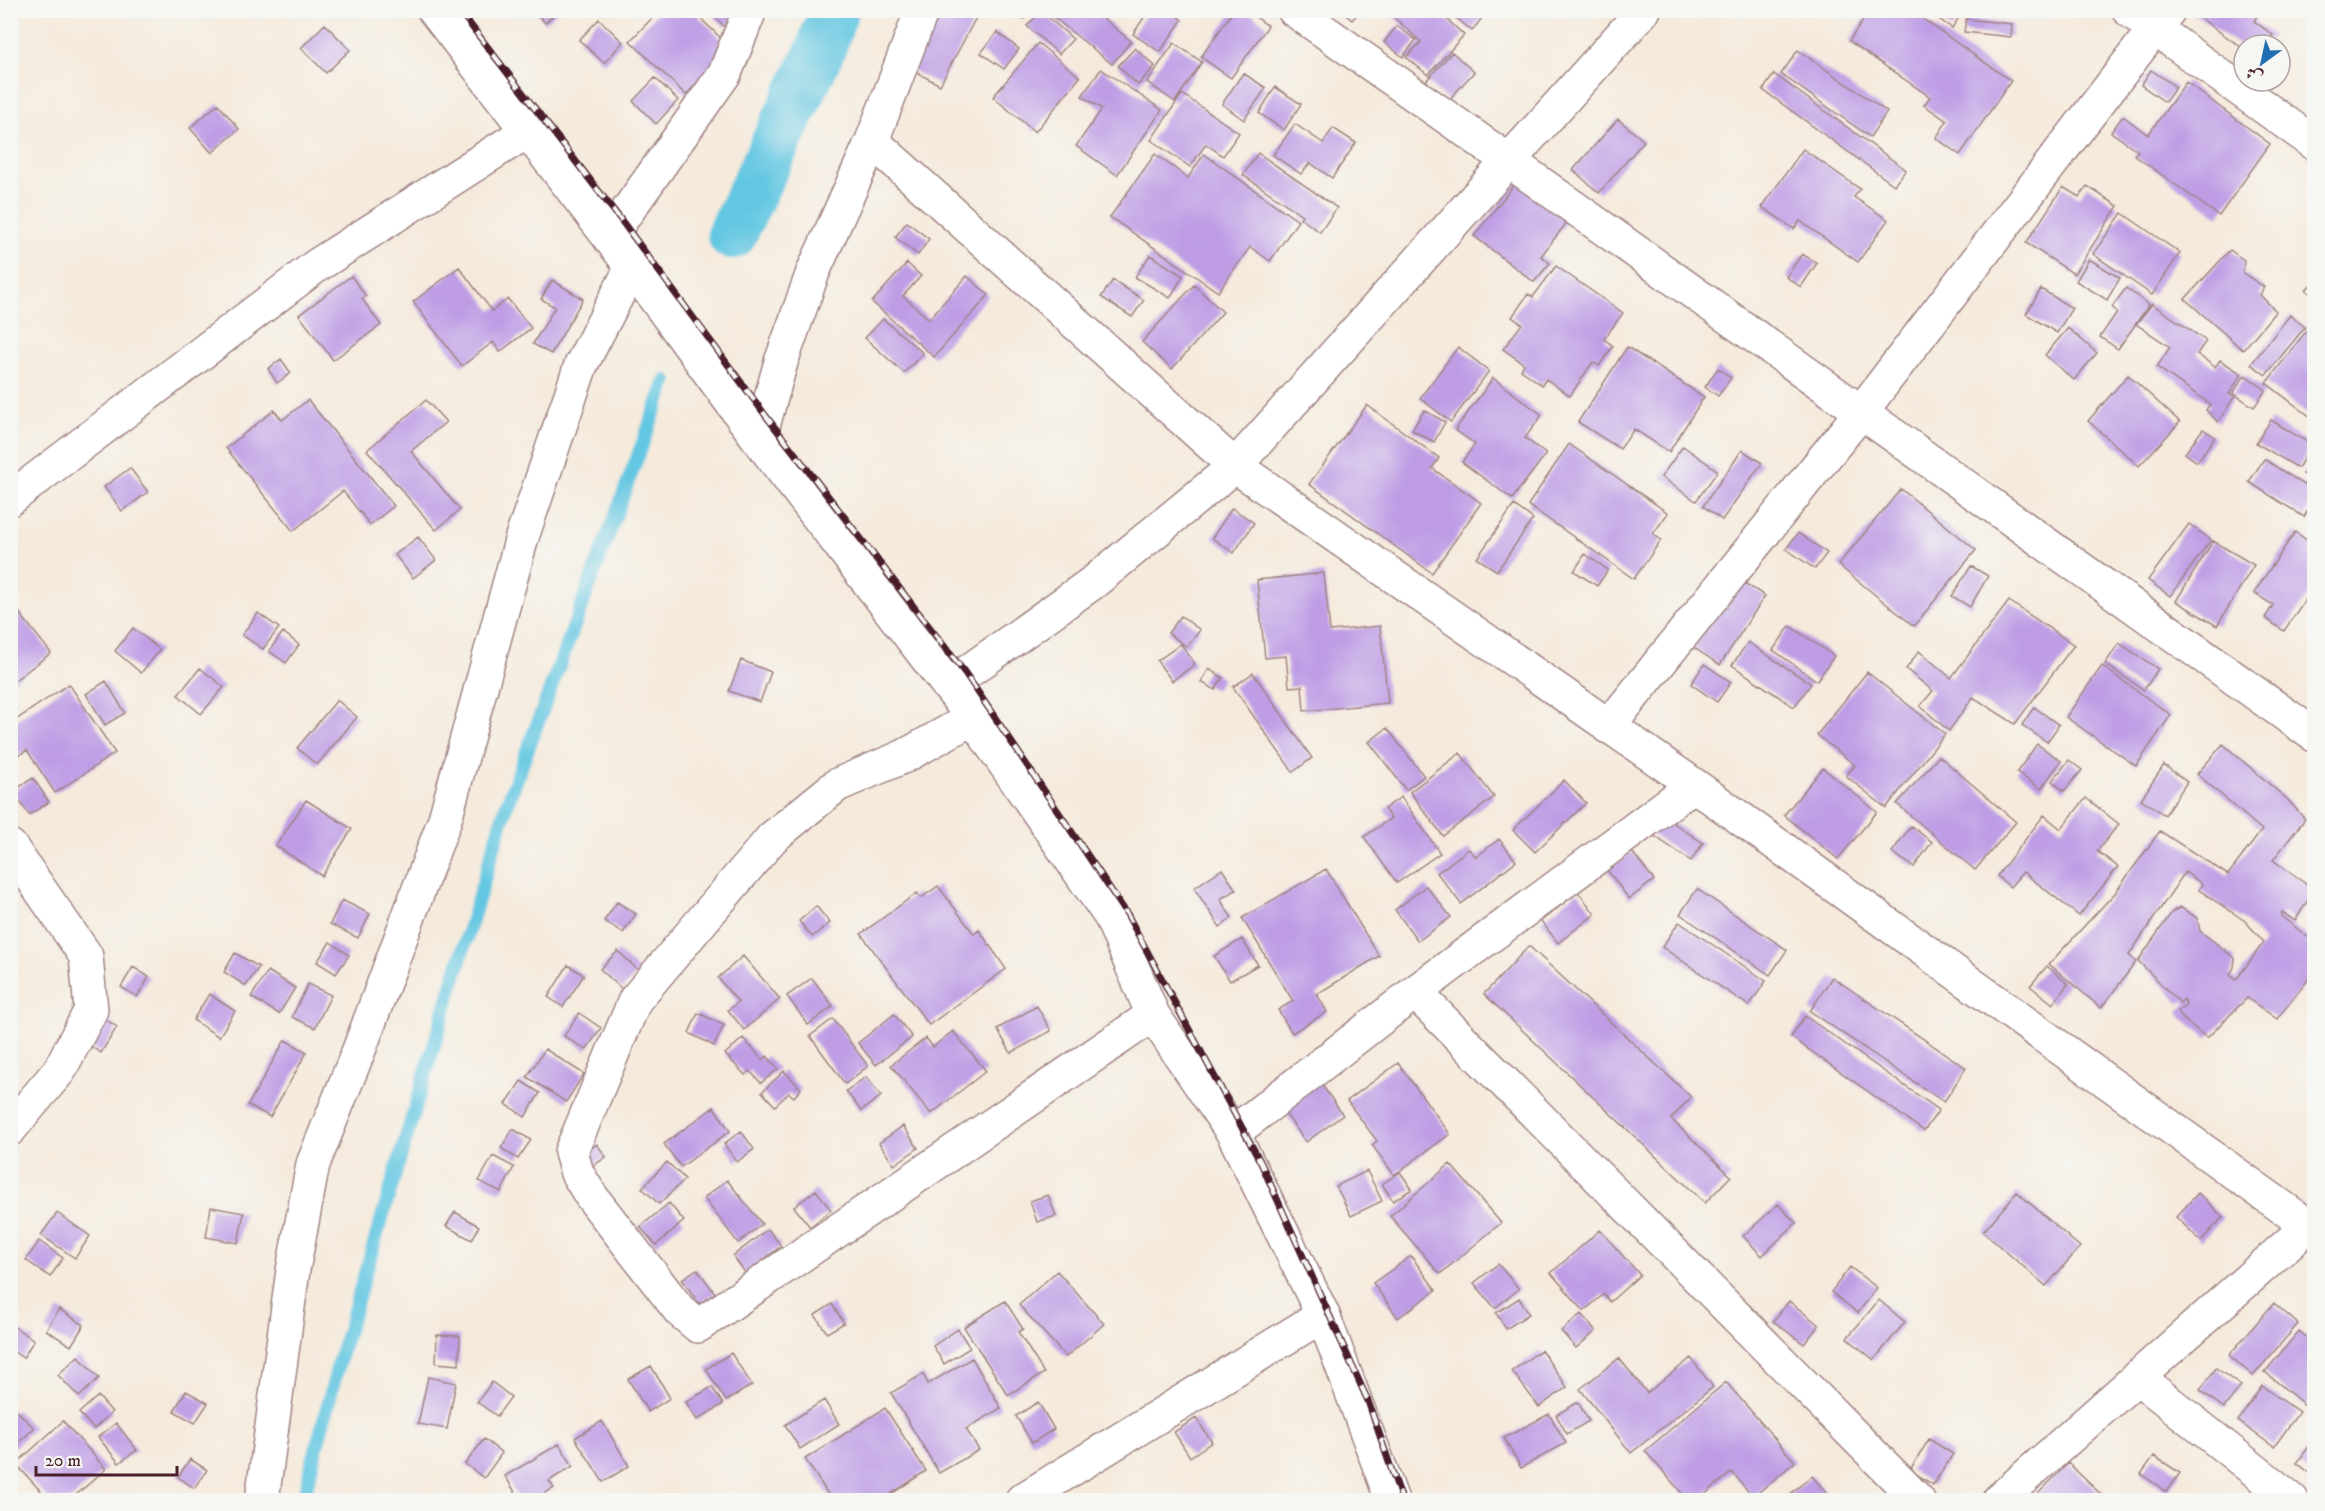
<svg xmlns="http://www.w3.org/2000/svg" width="2325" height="1511" font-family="'IM FELL DW Pica',Amiri,serif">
<rect width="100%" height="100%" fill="#f6f6f2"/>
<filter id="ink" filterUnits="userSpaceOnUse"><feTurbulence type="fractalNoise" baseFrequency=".0167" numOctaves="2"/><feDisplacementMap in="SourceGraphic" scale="12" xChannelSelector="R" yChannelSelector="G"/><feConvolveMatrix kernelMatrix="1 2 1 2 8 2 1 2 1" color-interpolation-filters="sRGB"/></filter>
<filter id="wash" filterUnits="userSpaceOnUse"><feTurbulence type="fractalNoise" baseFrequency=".008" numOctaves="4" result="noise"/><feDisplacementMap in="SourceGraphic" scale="24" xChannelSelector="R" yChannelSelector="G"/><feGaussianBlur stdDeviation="1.35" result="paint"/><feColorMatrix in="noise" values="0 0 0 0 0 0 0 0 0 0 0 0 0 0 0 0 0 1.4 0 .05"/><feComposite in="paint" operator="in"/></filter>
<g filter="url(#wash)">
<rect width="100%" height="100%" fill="#f5eadb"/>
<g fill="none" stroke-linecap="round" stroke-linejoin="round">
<path stroke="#64c7e2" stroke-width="14" d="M303,1500L342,1350L506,807L666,381"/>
<path stroke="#64c7e2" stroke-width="50" d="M732,234L820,51L834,10"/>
</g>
<g id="blocks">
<path fill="#be9de5" d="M534,10H559L545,23Z
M660,10H692L731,48L686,95L630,41Z
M708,10H741L725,27Z
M939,10L979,12L940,85L908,68Z
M1013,10H1030L1024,19Z
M1057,10H1093L1131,41L1112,64L1052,16Z
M1149,10H1169L1182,20L1160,52L1133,34Z
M1234,10H1246L1268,26L1231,78L1201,57Z
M1340,10H1361L1352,20Z
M1386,10H1437L1464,35L1428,75L1406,57L1421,42Z
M1447,10H1488L1472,31Z
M1870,10H1910L2011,81L1960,155L1936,138L1947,121L1924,105L1930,97L1849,41Z
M1940,10H1964L1952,28L1936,17Z
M2189,10H2252L2258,15L2254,21L2273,35L2266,45H2244V49Z
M1041,11L1073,39L1059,54L1027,26Z
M599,19L623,42L604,63L579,40Z
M1966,19L2012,24L2011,37L1964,32Z
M325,24L350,50L326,73L301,48Z
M1397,26L1416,40L1403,57L1384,42Z
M997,32L1019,49L1004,69L981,53Z
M1038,43L1080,77L1035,132L993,97Z
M1174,43L1202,62L1175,102L1147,82Z
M1135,48L1155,66L1138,85L1118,66Z
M1798,50L1887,112L1870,137L1781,74Z
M1452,52L1474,72L1448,101L1426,81Z
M1101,69L1162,110L1117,175L1076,146L1102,109L1082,96Z
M2151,70L2176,87L2165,102L2141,85Z
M1243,73L1266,88L1244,120L1222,104Z
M1774,74L1906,170L1894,185L1763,90Z
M655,78L678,100L656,124L633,101Z
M2186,82L2270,144L2219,216L2134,155L2138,151L2111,132L2123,116L2148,135Z
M1275,87L1301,104L1284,130L1259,113Z
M1182,94L1239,133L1223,156L1206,144L1190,167L1151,140Z
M218,104L239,129L212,153L190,128Z
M1618,119L1644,141L1599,193L1573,170Z
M1295,124L1323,143L1333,128L1356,143L1332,178L1310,163L1301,174L1273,155Z
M1803,149L1860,189L1854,197L1888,220L1858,262L1800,221L1794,229L1762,207Z
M1258,153L1337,208L1320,232L1300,218L1302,215L1243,175Z
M1155,154L1188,178L1204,154L1298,221L1270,261L1250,247L1218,292L1110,217Z
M1517,181L1568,221L1541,256L1550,263L1534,282L1474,236Z
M2087,186L2118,206L2074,274L2026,243L2063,187L2079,197Z
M2122,213L2180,253L2152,295L2093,254Z
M907,222L929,239L918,255L895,237Z
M2230,250L2244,260L2243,273L2264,287L2260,295L2276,311L2243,350L2185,299Z
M1802,254L1817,263L1801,287L1786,277Z
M1150,255L1183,276L1170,298L1135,277Z
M2089,259L2120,278L2107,300L2076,281Z
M907,263L921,276L903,296L929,319L967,276L989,295L934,357L872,302Z
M1556,266L1623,313L1604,339L1613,346L1599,366L1593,362L1570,396L1546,379L1542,385L1521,370L1524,364L1503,349L1522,324L1512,317L1528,294L1533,297Z
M459,267L492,311L508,299L531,328L500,352L493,342L462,366L413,302Z
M351,276L366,296L362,299L381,325L333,360L299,315Z
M552,280L583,299L551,354L533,344L555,307L541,299Z
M1113,280L1144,300L1132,317L1101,297Z
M2314,281V297L2306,290Z
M1194,285L1223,312L1172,369L1142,342Z
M2126,288L2149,305L2118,349L2100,337L2117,312L2112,307Z
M2041,289L2072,308L2057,333L2026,314Z
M2152,304L2206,341L2197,354L2215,367L2220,360L2242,374L2229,394L2235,396L2218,422L2206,410L2210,404L2157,367L2170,347L2136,324Z
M2290,315L2305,327L2266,375L2251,364Z
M883,319L923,353L904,373L865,338Z
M2314,321V415L2312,418L2266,383Z
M2068,328L2097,353L2074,380L2045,355Z
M1458,347L1489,371L1451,422L1420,398Z
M1627,347L1704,397L1669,452L1634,429L1620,449L1578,422Z
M281,359L291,373L277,383L268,369Z
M1718,368L1731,378L1718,396L1705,387Z
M2128,375L2180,422L2139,466L2088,421Z
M2245,375L2266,390L2254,407L2233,393Z
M1493,378L1542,415L1525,438L1546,454L1512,499L1462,462L1475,444L1455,430Z
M308,400L394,506L370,525L343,491L293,531L226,448L274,410L282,420Z
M426,400L446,422L411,451L460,510L436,530L367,450Z
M1367,405L1439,458L1432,468L1481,503L1432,573L1309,484Z
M1424,410L1445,422L1434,442L1412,430Z
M2271,420L2312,445L2298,468L2256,443Z
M2203,429L2215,437L2197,462L2185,453Z
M1569,444L1668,513L1653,534L1661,540L1634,579L1528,505Z
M1683,446L1718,471L1696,501L1661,477Z
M1742,450L1762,463L1722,520L1703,506Z
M2314,455V481L2303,474Z
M2264,459L2314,491V500L2304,517L2249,482Z
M130,468L148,492L122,511L104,487Z
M1901,489L1976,550L1914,626L1838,565Z
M1514,505L1533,519L1497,571L1477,558Z
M1232,508L1254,523L1234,553L1212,538Z
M2189,524L2211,540L2170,596L2148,580Z
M2295,532L2314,545V591L2312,589L2284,631L2265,618L2273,605L2254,593Z
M1798,533L1827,553L1815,569L1786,549Z
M418,537L436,560L413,578L395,555Z
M2213,541L2254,565L2217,626L2176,601Z
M1585,554L1608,570L1597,586L1574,571Z
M1971,566L1988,576L1970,607L1952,596Z
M1324,573L1330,631L1380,626L1388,703L1304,711L1302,686L1289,687L1286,656L1265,658L1257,580Z
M1738,579L1765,596L1720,665L1693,647Z
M10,601L51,653L10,684Z
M2009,601L2074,645L2015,724L1973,697L1949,731L1920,706L1933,691L1906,669L1919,651L1951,678Z
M258,613L279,628L263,649L242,635Z
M1181,616L1200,630L1187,647L1168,633Z
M1790,626L1834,656L1817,681L1773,650Z
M133,628L160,650L141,673L115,651Z
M283,632L299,645L286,663L269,651Z
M1748,642L1811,684L1794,707L1732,665Z
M2119,643L2158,669L2144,690L2105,664Z
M1181,644L1195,664L1172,681L1157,661Z
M741,660L771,672L760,702L729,691Z
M1704,664L1731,682L1717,702L1691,684Z
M2102,666L2171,715L2136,766L2066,717Z
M200,668L224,687L201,714L178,695Z
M1209,669L1223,678L1215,690L1201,682Z
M1867,672L1945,734L1886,808L1846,776L1855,765L1817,735Z
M1253,673L1312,758L1293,772L1233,687Z
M106,681L125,713L105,725L86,694Z
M69,684L115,753L55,793L27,750L10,761V738L15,736L10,730V724Z
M337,700L357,717L317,765L297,748Z
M2034,707L2059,725L2047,742L2022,725Z
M1387,728L1424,776L1406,790L1369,742Z
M2037,744L2061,761L2041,789L2017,772Z
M2223,744L2288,800L2305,819L2273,860L2314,890L2295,921L2282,912L2281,916L2314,942V972L2277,1019L2247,998L2207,1038L2182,1018L2178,1011L2186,1004L2184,999L2180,1003L2138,961L2172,912L2180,907L2197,918L2200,931L2235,958L2234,967L2230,975L2236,980L2264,942L2245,921L2199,890L2202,884L2185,872L2129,955L2136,962L2101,1008L2049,964L2115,893L2160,831L2228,875L2262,830L2197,774Z
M1460,753L1494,797L1443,836L1410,792Z
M1939,756L2016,822L1975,870L1897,804Z
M2069,760L2082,770L2064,791L2052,781Z
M2164,765L2187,782L2165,815L2141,799Z
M1823,768L1877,812L1838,859L1784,815Z
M33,778L49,802L29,815L13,791Z
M1564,780L1586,803L1535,852L1513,830Z
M1401,797L1440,853L1397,883L1364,837L1391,818L1384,809Z
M2086,798L2119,824L2097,851L2118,867L2079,916L2023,872L2010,887L1997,876L2044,815L2061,829Z
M306,800L352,829L322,876L276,846Z
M1662,815L1703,843L1691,861L1650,833Z
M1911,826L1932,842L1914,867L1892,852Z
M1499,839L1516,861L1461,904L1437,873L1469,849L1476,857Z
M1632,852L1654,880L1629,899L1607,870Z
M1222,869L1236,890L1220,899L1232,918L1220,927L1194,888Z
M1326,869L1379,956L1317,994L1327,1012L1292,1033L1278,1010L1293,1001L1242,918Z
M938,886L974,934L979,930L1006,969L929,1025L861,934L917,893L921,898Z
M1426,886L1451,917L1418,941L1395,910Z
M1697,889L1787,950L1770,975L1680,914Z
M1578,892L1595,914L1558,943L1541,921Z
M342,900L370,914L358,938L330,924Z
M617,902L636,914L623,933L604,921Z
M816,906L830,923L812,937L799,921Z
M1679,922L1766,981L1749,1006L1662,947Z
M1242,939L1258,965L1230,981L1214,956Z
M330,942L349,955L336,974L317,962Z
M1529,946L1691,1097L1671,1119L1731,1176L1705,1203L1484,994Z
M618,951L639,971L622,989L600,969Z
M235,953L259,967L246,986L224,972Z
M743,956L780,999L744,1030L728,1010L738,1002L718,978Z
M568,965L584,975L563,1007L548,997Z
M2047,966L2068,984L2053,1004L2030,986Z
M133,967L149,977L137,997L121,987Z
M268,971L295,988L279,1014L251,997Z
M1832,977L1966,1068L1944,1102L1810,1011Z
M812,978L833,1006L808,1025L787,996Z
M308,984L331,995L315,1028L292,1017Z
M209,994L235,1011L219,1037L193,1020Z
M1037,1006L1051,1031L1011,1053L997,1029Z
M579,1013L601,1028L586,1050L564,1036Z
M698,1013L724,1025L714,1046L689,1033Z
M894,1014L912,1037L876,1065L858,1043Z
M99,1015L117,1027L101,1053L83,1041Z
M1805,1016L1939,1110L1924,1131L1791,1037Z
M833,1019L868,1066L845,1084L810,1036Z
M953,1031L986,1071L931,1114L891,1065L926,1038L933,1047Z
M743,1038L763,1060L767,1056L778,1069L761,1083L750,1071L745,1075L725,1054Z
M285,1040L307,1052L270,1117L248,1105Z
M545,1049L584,1074L566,1102L527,1077Z
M1398,1063L1450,1134L1394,1175L1372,1145L1377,1141L1347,1101Z
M784,1071L801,1089L794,1097L789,1093L775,1106L762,1092Z
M866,1077L881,1096L861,1111L846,1091Z
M1317,1078L1343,1115L1306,1142L1279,1105Z
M521,1081L540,1093L525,1117L506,1104Z
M714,1107L730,1131L681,1167L664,1144Z
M903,1126L918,1148L894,1165L879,1143Z
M513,1129L531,1140L518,1159L501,1148Z
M741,1131L754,1149L737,1162L724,1144Z
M597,1144L606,1157L590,1168L582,1156Z
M493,1156L514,1167L501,1192L479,1181Z
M667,1162L685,1179L659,1204L642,1188Z
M1450,1164L1501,1223L1440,1274L1390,1216Z
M1367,1171L1382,1201L1351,1216L1336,1186Z
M1400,1172L1412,1189L1393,1201L1382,1184Z
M727,1180L762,1224L738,1243L704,1198Z
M816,1190L831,1210L810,1227L794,1207Z
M2017,1192L2080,1247L2046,1286L1983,1232Z
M2198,1193L2223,1217L2201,1241L2176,1217Z
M1048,1195L1056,1216L1037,1222L1030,1201Z
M669,1203L684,1221L656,1245L640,1227Z
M1778,1204L1796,1223L1762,1256L1743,1236Z
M211,1207L244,1213L238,1243L206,1237Z
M455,1212L479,1226L472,1240L446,1226Z
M57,1213L90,1236L75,1258L41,1235Z
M768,1229L781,1246L746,1274L733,1256Z
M1600,1230L1640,1275L1610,1302L1604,1294L1584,1311L1551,1273Z
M39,1241L63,1258L50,1277L26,1260Z
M1411,1256L1436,1290L1398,1318L1373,1283Z
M1498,1264L1519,1289L1495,1308L1474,1283Z
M1850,1267L1877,1288L1858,1313L1831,1292Z
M697,1269L715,1293L699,1304L682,1279Z
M1057,1271L1104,1324L1066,1357L1019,1305Z
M1519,1298L1529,1314L1506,1329L1496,1313Z
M1879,1300L1905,1322L1874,1360L1847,1338Z
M1005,1301L1023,1329L1018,1332L1044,1373L1008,1395L964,1327Z
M1789,1301L1819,1325L1804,1344L1773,1321Z
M2274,1303L2298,1324L2253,1376L2229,1355Z
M832,1304L844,1323L827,1333L815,1315Z
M59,1309L84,1325L71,1346L46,1330Z
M1581,1314L1596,1331L1576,1348L1561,1331Z
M10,1324L34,1340L23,1358L10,1349Z
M958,1329L970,1348L944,1364L933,1346Z
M2299,1331L2314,1344V1398L2307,1407L2265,1372Z
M437,1335L460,1336L459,1365L436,1363Z
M1541,1350L1567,1387L1539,1407L1512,1371Z
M731,1353L752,1385L726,1401L706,1369Z
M78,1356L99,1378L79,1397L58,1375Z
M972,1358L1001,1408L966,1429L979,1450L939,1473L891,1393L923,1374L928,1384Z
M1619,1358L1647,1393L1691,1358L1713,1387L1631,1453L1580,1389Z
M651,1366L670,1398L648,1412L628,1379Z
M2216,1368L2241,1386L2224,1408L2200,1390Z
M428,1377L456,1383L447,1429L418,1424Z
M492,1382L511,1397L497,1416L477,1402Z
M1726,1382L1795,1462L1753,1497L1732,1472L1698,1500H1688L1645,1451Z
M2262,1386L2299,1412L2274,1447L2238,1421Z
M712,1387L723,1404L697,1420L686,1402Z
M186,1391L208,1403L195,1423L174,1411Z
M98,1396L112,1412L94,1429L79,1413Z
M824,1400L839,1424L800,1449L785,1425Z
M1038,1402L1054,1429L1032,1443L1016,1416Z
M1578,1402L1589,1421L1567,1434L1556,1415Z
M885,1408L926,1471L891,1494L896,1500H832L805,1459Z
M16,1410L34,1428L10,1451V1415Z
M1549,1414L1566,1443L1521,1468L1504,1438Z
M1196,1418L1212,1442L1190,1457L1174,1432Z
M63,1421L106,1469L70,1500H49L16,1464Z
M602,1421L629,1466L603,1482L575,1438Z
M116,1423L137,1450L119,1463L98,1437Z
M484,1439L502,1453L484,1478L465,1464Z
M1929,1439L1953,1454L1933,1485L1910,1470Z
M559,1444L573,1466L549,1481L554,1488L533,1500H520L505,1476Z
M2310,1445L2314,1448V1476L2297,1463Z
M2154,1456L2180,1473L2167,1492L2141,1474Z
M190,1459L207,1470L194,1488L178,1477Z
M2068,1463L2107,1500H2032Z
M1812,1476L1833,1500H1783Z"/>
</g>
</g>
<g filter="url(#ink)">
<use href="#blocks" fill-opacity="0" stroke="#a08483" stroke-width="1.5"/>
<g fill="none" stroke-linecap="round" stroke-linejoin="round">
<g stroke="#a08483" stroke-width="36">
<path id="minor" d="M434,10L632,267L759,440L973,718L1111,917L1153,1015L1233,1133L1323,1315L1392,1500
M1294,10L1509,161L2314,735
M2129,10L2314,143
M872,141L1235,466L1694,785L2314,1230
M610,239L621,220L725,73L750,10
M759,440L781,362L813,272L872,141L922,10
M10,499L316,266L526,132
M948,686L1095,581L1235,466L1644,10
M973,718L905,756L837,785L772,838L635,1000L571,1152L577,1173L591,1196L680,1311L698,1326L1153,1015
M1608,727L1861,412L2169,10
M10,846L86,956L91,1010L59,1071L10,1129
M1415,992L1918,1500
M1233,1133L1415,992L1694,785
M2137,1377L2292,1500
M262,1500L293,1270L313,1164L359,1050L445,819L522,537L581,365L632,267
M1022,1500L1323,1315
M1999,1500L2314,1221"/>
</g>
<use href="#minor" stroke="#fff" stroke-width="33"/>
<g stroke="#4a1f2b" stroke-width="7">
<path id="rail" d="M459,10L621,220L766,416L965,673L1127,914L1261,1163L1368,1401L1402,1500"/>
</g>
<use href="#rail" stroke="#f6f6f2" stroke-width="4.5" stroke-dasharray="14" stroke-linecap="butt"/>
</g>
</g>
<rect width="2325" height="1511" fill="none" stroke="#f6f6f2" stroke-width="36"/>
<g transform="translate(2262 63) rotate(213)"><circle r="28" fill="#f6f6f2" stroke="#b1a0a2" stroke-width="1.5"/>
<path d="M0-4.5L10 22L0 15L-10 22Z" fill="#1f6fb2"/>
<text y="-9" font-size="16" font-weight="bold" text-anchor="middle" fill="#4a1f2b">ش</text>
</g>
<path d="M36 1466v9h141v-9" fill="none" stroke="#4a1f2b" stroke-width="3"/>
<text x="45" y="1466" font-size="18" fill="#4a1f2b" stroke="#f6f6f2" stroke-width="4.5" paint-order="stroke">20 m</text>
</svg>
